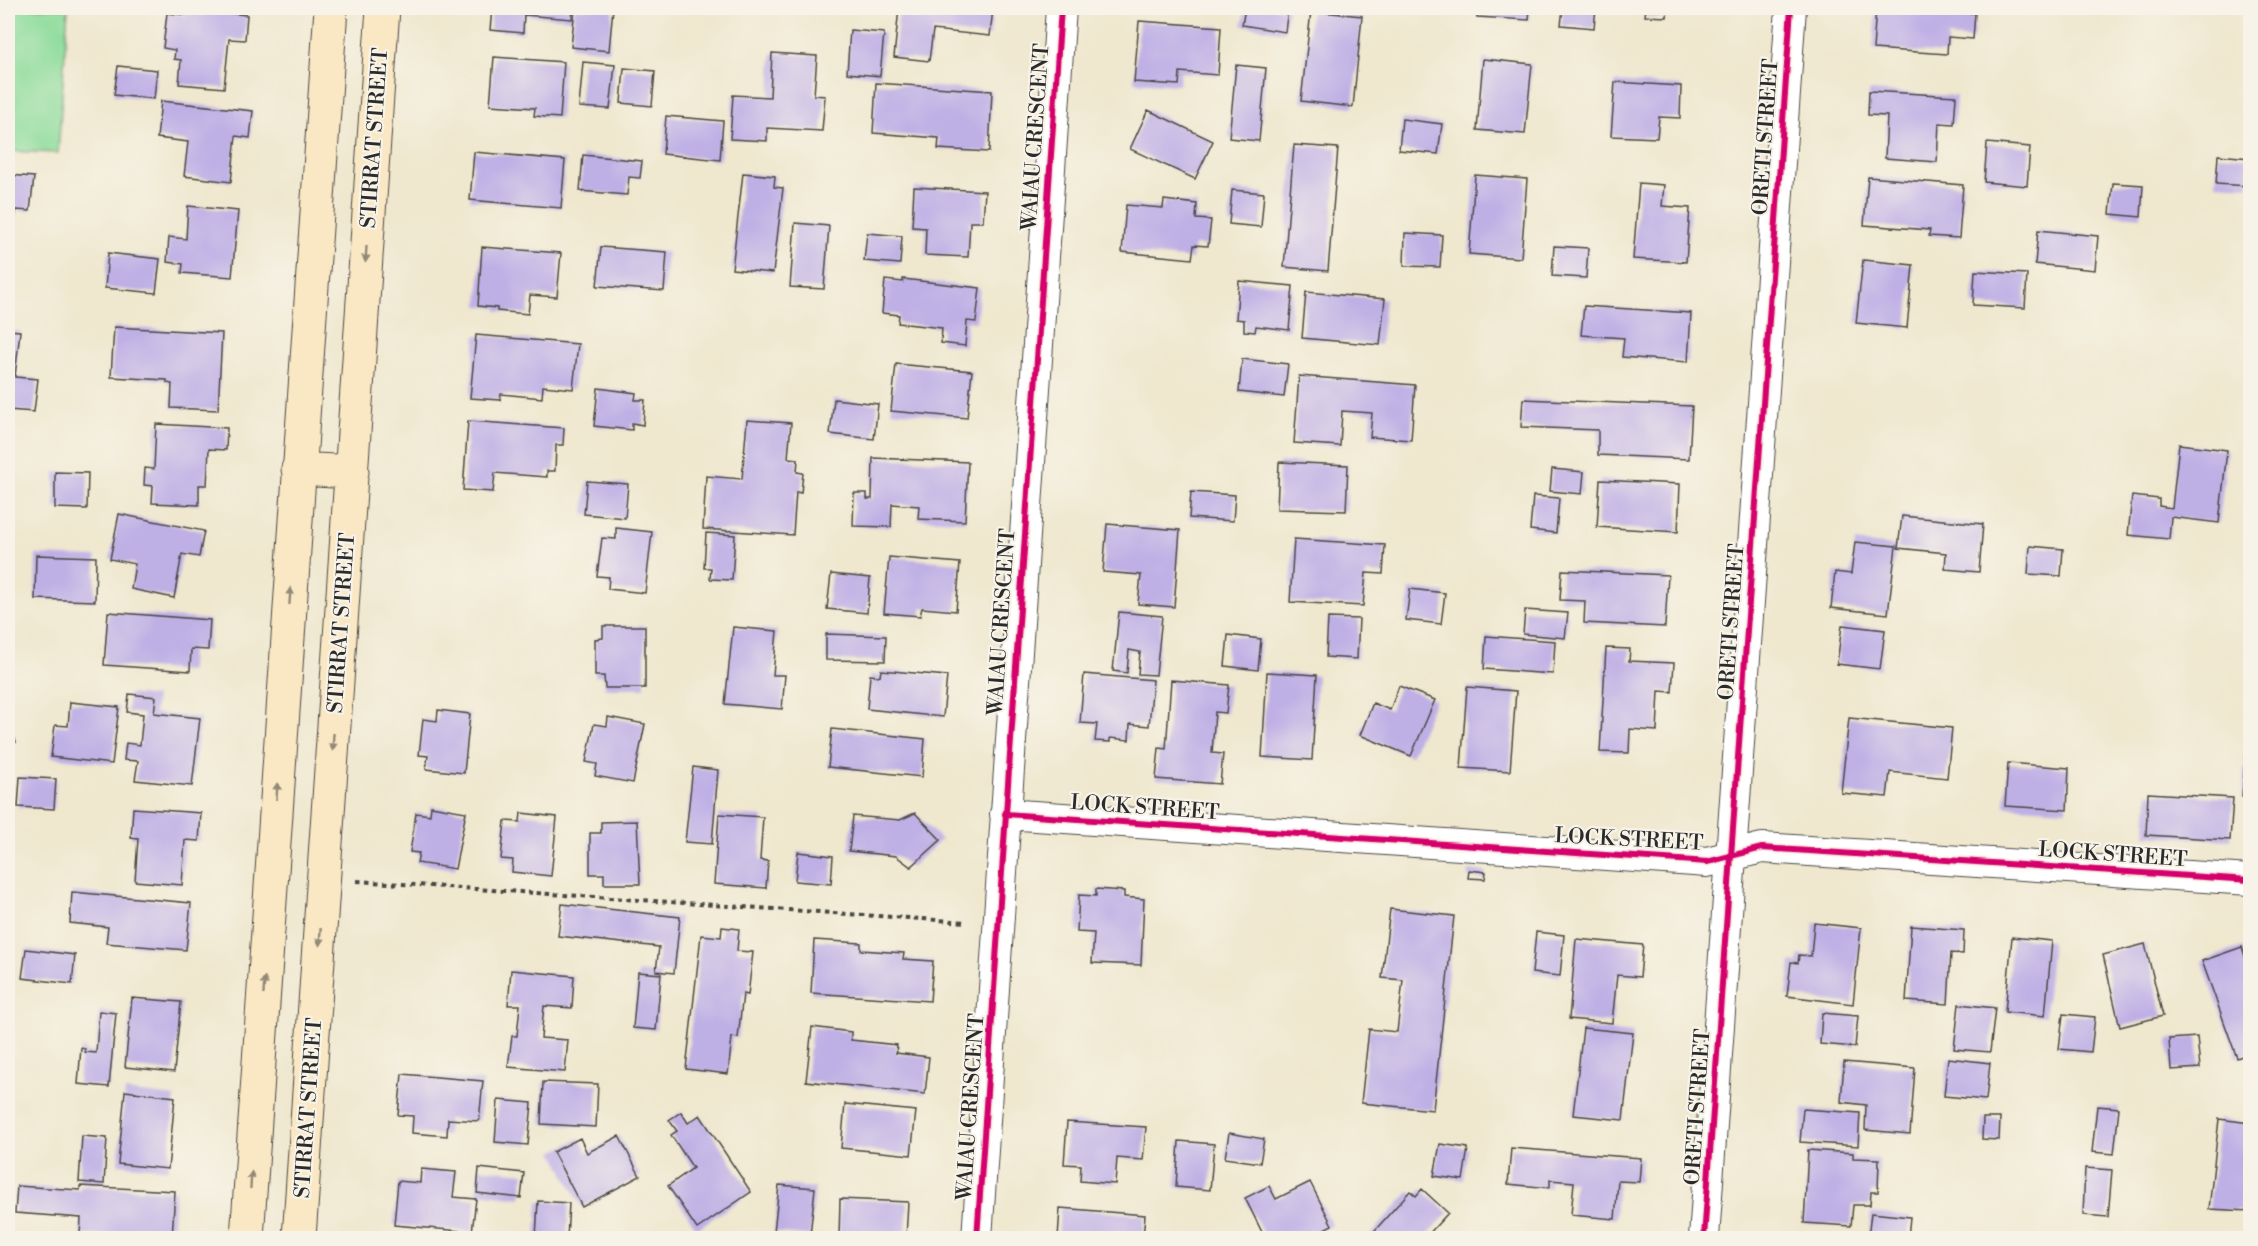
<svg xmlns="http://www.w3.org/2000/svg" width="2258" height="1246" font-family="'Libre Bodoni',serif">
<rect width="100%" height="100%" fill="#f7f3e8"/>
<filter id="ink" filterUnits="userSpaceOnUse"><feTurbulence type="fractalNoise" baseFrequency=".0167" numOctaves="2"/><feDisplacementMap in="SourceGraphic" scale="12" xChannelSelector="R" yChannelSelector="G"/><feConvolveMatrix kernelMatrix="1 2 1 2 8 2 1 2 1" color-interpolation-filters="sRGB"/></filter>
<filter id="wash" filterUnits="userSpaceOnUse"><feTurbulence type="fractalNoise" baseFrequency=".008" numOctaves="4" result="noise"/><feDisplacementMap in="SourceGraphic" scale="24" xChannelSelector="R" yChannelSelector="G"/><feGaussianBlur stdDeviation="1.35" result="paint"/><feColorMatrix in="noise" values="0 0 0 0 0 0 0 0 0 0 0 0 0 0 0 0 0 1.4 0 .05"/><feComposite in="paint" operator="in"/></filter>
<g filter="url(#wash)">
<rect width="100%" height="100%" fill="#efe7ce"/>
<path fill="#8bdb9a" stroke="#5b8362" stroke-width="1.5" d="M8,8H68L58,153L8,151Z"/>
<g id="blocks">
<path fill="#beafe5" d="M492,8H573L572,19L524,15L523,33L490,30Z
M575,8H613L609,51L571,47Z
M899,8H993L990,36L933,30L929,61L894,57Z
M1245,8H1288L1285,32L1242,25Z
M1477,8H1530L1529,20L1477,17Z
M1563,8H1596L1594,28L1561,25Z
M1646,8H1668L1667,17L1645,16Z
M1876,8L1975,13L1973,39L1948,37L1947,54L1873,49Z
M186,9L247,15L245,40L229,39L224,88L179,84L181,60L174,59L175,50L163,48L167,13L186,15Z
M1311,11L1362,16L1353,107L1301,101Z
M1139,21L1221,27L1218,75L1180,72L1179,85L1134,82Z
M850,30L884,33L880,76L847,73Z
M772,53L817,56L814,95L825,96L822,131L767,128V141L730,139L733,95L770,97Z
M494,57L564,62L560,118L534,116L535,108L490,105Z
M1483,59L1532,64L1525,134L1477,130Z
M583,62L615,65L610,109L579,107Z
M1236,65L1266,68L1259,141L1229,138Z
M118,66L157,70L154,99L114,95Z
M624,68L655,71L652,106L621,103Z
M1615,82L1681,86L1680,118L1659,117L1657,138L1611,136Z
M876,83L992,91L989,152L938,149L939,138L873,133Z
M1869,91L1956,96L1954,124L1939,123L1937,162L1885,158L1887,116L1868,115Z
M161,101L253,111L250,138L236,136L231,182L184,176L188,142L157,138Z
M1148,110L1213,141L1195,179L1130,149Z
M666,116L723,121L720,160L663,154Z
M1402,119L1442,124L1438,154L1399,150Z
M1987,143L2030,147L2027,186L1984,182Z
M1294,145L1338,148L1328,271L1284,267Z
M474,152L565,160L561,208L470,200Z
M583,155L642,161L640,178L629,177L627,195L580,191Z
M2218,155L2250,158L2249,186L2216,184Z
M743,173L775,176L774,187L783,188L773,273L732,269Z
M8,175L34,177L30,211L16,210L10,270H8Z
M1475,175L1527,179L1521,258L1469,254Z
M1868,177L1963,185L1959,238L1929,236L1930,230L1864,225Z
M1639,183L1664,185L1662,206L1690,208L1686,262L1633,259Z
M2113,183L2143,185L2141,217L2110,214Z
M914,187L985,191L983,222H970L968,257L925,255L926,228L912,227Z
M1232,190L1264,193L1261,227L1229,224Z
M1164,200L1197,204L1196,219L1211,220L1208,246L1194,245L1192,259L1122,252L1126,205L1163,208Z
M188,206L238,211L232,277L182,273L183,264L167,262L169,237L186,239Z
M795,223L829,226L824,289L790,287Z
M2038,230L2098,236L2095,270L2035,264Z
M867,233L902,236L900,264L864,261Z
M1405,233L1442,235L1440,267L1404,266Z
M1554,246L1588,248L1586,278L1552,276Z
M482,247L561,253L557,297L530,295L528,314L497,311V308L478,306Z
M601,247L667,252L664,291L597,286Z
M108,253L160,259L156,293L105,288Z
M1863,260L1913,265L1907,328L1856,323Z
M1975,271L2027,274L2025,308L1973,305Z
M903,279L980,288L976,322L967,321L965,346L941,343L942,328L898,323L899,315L882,313L885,280L903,282Z
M1239,281L1293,286L1289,330L1256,326L1255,332L1244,331V320L1236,319Z
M1306,292L1385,299L1380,345L1302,338Z
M1584,306L1691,313L1688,362L1622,357L1624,338L1581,335Z
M114,327L222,333L218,410L171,408L172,384L167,383V380L111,377Z
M8,330L20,331L15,377L38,379L34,412L8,410Z
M476,335L578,344L573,389L543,386L542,398L501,394L500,400L470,398Z
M1242,359L1288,364L1284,397L1239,392Z
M896,364L972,371L967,418L891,411Z
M1299,376L1415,385L1411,440L1370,437L1372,413L1342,411L1340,446L1294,443Z
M598,388L636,393L635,400H645L643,425L632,423V430L594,426Z
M834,399L878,404L874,439L830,434Z
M1523,399L1692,406L1689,459L1598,455V430L1521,427Z
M747,420L791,423L788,458L798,459L797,472L803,473L801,493L796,492L793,535L703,529L706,476L742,479Z
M468,421L564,428L563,445H556L555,471H547V477L495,473L493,492L463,490Z
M156,424L227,428L226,450L209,449L207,485H199V505L152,503L153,486L144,485L145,468L154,469Z
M2179,444L2227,450L2219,523L2171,517L2169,539L2128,535L2132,496L2159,499V506L2172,508Z
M873,458L968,462L965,521L918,519L919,506L892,504L891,527L853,526L854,493H867V499H872Z
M1279,462L1348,465L1346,511L1277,509Z
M1552,469L1584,472L1582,494L1550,491Z
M55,472L88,473L87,509L55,508Z
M1600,480L1680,484L1678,532L1597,527Z
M587,481L628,484L625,518L584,514Z
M1191,492L1235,495L1233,521L1189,518Z
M1533,496L1559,498L1556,533L1530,530Z
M119,514L204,531L199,557L182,554L174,598L131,589L135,564L110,559Z
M1902,516L1983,524L1979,572L1945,569L1946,553L1898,548Z
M1107,524L1180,530L1174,607L1138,604L1141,575L1103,572Z
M616,528L652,532L645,593L608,589L609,577L597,576L602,538L616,539Z
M706,533L735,535L732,580L710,579L711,568H704Z
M1294,539L1385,545L1383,574L1366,573L1363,606L1290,602Z
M1855,542L1896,546L1888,614L1831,608L1835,572L1851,574Z
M2030,546L2063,549L2061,576L2028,574Z
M36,555L96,557L95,601L35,599Z
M889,557L960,563L956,611L922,608L920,616L884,613Z
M1562,570L1668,575L1665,627L1584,623L1585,601L1560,600Z
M831,574L870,578L867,613L827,609Z
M1410,589L1445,593L1441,624L1406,620Z
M1525,610L1568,613L1565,638L1523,634Z
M108,612L210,620L208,650L191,649L190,671L104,665Z
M1119,612L1162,616L1156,675L1138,674L1140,652L1129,650L1127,673L1113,671Z
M1328,618L1359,619L1357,659L1326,657Z
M1842,625L1885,630L1880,669L1837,664Z
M603,626H645V688H605L604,676H595V639L603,638Z
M733,627L777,631L773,675H785L782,709L725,704Z
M826,634L886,636L885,661L826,660Z
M1228,635L1261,639L1258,670L1225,666Z
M1486,636L1555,641L1553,674L1484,669Z
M1606,648L1630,649L1629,661L1674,663L1672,692L1659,691L1657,731L1630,729L1629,753L1600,752Z
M881,670L947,676L943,717L867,709L870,675L880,676Z
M1267,672L1317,675L1312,760L1262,757Z
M1084,674L1153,680L1149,726L1130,724L1129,740L1110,738V742L1095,741L1097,724L1080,723Z
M1171,680L1229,685L1226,713L1215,712L1212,753L1223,754L1220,784L1156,779L1159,748L1166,749Z
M1399,686L1435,700L1411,756L1360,735L1373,703L1390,710Z
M1467,687L1516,691L1510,771L1461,768Z
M129,694L156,697L154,713L200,718L192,786L135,780L138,761L124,760L126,743L140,745L143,714L127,712Z
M70,702L119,707L112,764L51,757L55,725L68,726Z
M438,710L470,714L464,773L426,769L428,756L419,755L423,719L437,721Z
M608,717L645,724L633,783L595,776L597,764L586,762L594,724L607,726Z
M1849,718L1952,728L1947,778L1890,772L1887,797L1841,793Z
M8,721L16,742L8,745Z
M832,729L925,739L922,777L828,767Z
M2246,750H2250V797H2242Z
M2008,763L2069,768L2067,810L2005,806Z
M693,767L718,770L712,844L685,842Z
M20,777L56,779L54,809L18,807Z
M2148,793L2233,798L2230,840L2146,835Z
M431,806L466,812L455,869L417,863L419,853L410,852L416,813L430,815Z
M133,808L201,813L199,841L185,840L182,885L135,881L138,839L131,838Z
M521,813L557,817L551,876L512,872L513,860L501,859L505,821L520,822Z
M915,813L941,840L911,867L896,856L849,851L853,816L900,820Z
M719,814L763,817L760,860L768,861L766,888L714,884Z
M637,821L640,884H604V874H590V833H601V822Z
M798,852L833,856L831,884L795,881Z
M1469,870L1486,872L1485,879L1468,878Z
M1096,889L1124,891V897L1144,899L1141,965L1092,963L1094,933L1077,932L1079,895L1096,896Z
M72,892L191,903L186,950L106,943L108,927L70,923Z
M562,904L680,917L674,973L656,971L659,947L558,936Z
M1390,909L1454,916L1433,1110L1361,1103L1369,1029L1397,1032L1403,980L1382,978Z
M1814,923L1861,928L1853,1004L1787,996L1791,962L1798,963L1799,955L1811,956Z
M1911,926L1964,930L1963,954L1951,953L1948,1004L1906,1001Z
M722,927L739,929L737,951L753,952L748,995L743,994L738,1038L732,1037L728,1074L686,1069L701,935L721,937Z
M1536,932L1564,935L1560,976L1532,973Z
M2012,937L2052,941L2045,1016L2005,1012Z
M1576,939L1643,945L1640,977L1617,975L1612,1023L1569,1019Z
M814,940L861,943V950L904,953L903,959L933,961L930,1001L811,993Z
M2145,944L2163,1016L2120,1027L2103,955Z
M2242,947L2250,971V1053L2237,1058L2202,961Z
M26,949L75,955L72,984L22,978Z
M511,970L574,976L572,1008L544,1006L541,1038L568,1040L565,1072L508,1067L512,1036H517L520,1005H508Z
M638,972L661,974L656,1030L633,1028Z
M132,998L181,1002L174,1072L125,1067Z
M1959,1004L1995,1008L1990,1052L1954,1049Z
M99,1011L116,1013L109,1087L78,1084L81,1048L85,1049V1052L96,1053Z
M1822,1013L1858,1016L1855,1047L1820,1044Z
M2063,1014L2095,1017L2091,1052L2059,1049Z
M812,1027L851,1032V1040L897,1045L896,1053L929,1057L925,1094L806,1081Z
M1583,1028L1633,1033L1623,1120L1573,1115Z
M2197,1037L2200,1068L2171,1070L2169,1039Z
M1948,1058L1990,1063L1986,1100L1944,1096Z
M1844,1062L1915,1068L1910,1134L1865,1130L1866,1105L1841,1102Z
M402,1074L483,1081L479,1121L448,1119L447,1136L412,1133L413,1116L398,1115Z
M543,1082L598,1084L596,1127L541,1124Z
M125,1091L175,1097L168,1169L118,1164Z
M498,1100L532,1103L528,1145L495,1142Z
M845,1104L916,1111L911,1155L841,1148Z
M2097,1106L2119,1108L2114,1154L2092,1152Z
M1803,1109L1860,1113L1858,1146L1800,1142Z
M681,1112L688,1123L700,1115L751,1192L697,1229L668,1186L693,1168L671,1135L677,1131L669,1120Z
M1983,1118H2000L1999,1140L1982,1139Z
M2219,1119L2250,1123V1211L2209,1209Z
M1067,1122L1146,1127L1143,1160L1117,1158L1115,1184L1080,1181L1081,1165L1064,1164Z
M1229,1133L1264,1139L1260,1163L1225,1158Z
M82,1136L107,1138L104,1184L79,1182Z
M619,1136L640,1176L582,1207L553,1152L580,1138L587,1153Z
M1179,1141L1214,1144L1210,1190L1176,1187Z
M1440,1144L1468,1148L1463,1180L1434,1176Z
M1511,1148L1641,1158L1639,1182L1618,1181L1615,1219L1571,1215L1574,1182L1550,1180V1188L1508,1184Z
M1808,1150L1853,1153V1158L1879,1159L1878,1192H1871L1870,1205H1853L1851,1226L1804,1223Z
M479,1168L524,1173L521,1198L477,1193Z
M2085,1168L2112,1170L2108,1217L2083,1215Z
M421,1169L456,1172L453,1197L476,1199L472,1232L394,1225L398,1181L420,1183Z
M1310,1182L1332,1225L1307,1238H1265L1245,1198L1269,1186L1276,1199Z
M779,1185L815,1188L810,1236L774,1232Z
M17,1186L80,1190V1186L175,1191L172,1238L80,1235L81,1218L15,1213Z
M1422,1189L1448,1213L1425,1238H1368L1410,1191L1416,1196Z
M840,1199L908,1202L906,1238H839Z
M538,1201L569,1203L567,1238H536Z
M1060,1208L1145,1215L1143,1238H1058Z
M1871,1213L1910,1217L1908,1238H1868Z"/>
</g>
</g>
<g filter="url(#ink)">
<use href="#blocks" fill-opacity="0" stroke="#484743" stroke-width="1.5"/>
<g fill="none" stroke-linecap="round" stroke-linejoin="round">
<g stroke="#484743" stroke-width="32">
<path id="street" d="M1005,814L1694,861L1707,862L1762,848L2250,880
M977,1238L1061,8
M1704,1238L1791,8"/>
</g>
<g stroke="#484743" stroke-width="35">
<path id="secondary" d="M298,469L352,472
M247,1238L331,8
M299,1238L383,8"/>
</g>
<path stroke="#484743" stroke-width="4" stroke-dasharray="4.5 4.5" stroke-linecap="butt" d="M357,881L967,922"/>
<use href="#street" stroke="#fff" stroke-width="30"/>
<use href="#secondary" stroke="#fae7c3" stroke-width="33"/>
<g stroke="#f7f3e8" stroke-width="10">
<path id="cycleway" d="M1005,814L1694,861L1707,862L1762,848L2250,880
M977,1238L1061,8
M1704,1238L1791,8"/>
</g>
<use href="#cycleway" stroke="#d6006c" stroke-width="6"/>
</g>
<defs><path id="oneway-solid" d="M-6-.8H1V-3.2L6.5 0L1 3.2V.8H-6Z" transform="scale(1.5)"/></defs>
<g fill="#928977">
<use href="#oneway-solid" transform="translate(366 254) rotate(94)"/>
<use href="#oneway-solid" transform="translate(290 596) rotate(-86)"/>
<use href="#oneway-solid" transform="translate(333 742) rotate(94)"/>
<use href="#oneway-solid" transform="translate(277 791) rotate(-86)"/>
<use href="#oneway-solid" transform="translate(320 937) rotate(94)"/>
<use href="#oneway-solid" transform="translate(264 986) rotate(-86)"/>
<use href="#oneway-solid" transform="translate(251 1180) rotate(-86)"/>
</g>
</g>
<g text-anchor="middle" stroke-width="4.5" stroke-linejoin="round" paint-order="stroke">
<g font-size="21" fill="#2b2b2b" stroke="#f7f3e8">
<text transform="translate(1035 137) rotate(-86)" y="7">WAIAU CRESCENT</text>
<text transform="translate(1765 137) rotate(-86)" y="7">ORETI STREET</text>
<text transform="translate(374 138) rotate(-86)" y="7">STIRRAT STREET</text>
<text transform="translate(1001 622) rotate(-86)" y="7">WAIAU CRESCENT</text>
<text transform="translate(1731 622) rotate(-86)" y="7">ORETI STREET</text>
<text transform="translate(341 623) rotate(-86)" y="7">STIRRAT STREET</text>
<text transform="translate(1145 807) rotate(4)" y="7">LOCK STREET</text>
<text transform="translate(1629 839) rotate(3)" y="7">LOCK STREET</text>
<text transform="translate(2113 854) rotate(4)" y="7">LOCK STREET</text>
<text transform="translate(970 1107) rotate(-86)" y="7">WAIAU CRESCENT</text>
<text transform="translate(1697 1107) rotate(-86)" y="7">ORETI STREET</text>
<text transform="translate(308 1108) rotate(-86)" y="7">STIRRAT STREET</text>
</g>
</g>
<rect width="2258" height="1246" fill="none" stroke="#f7f3e8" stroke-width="30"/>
</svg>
